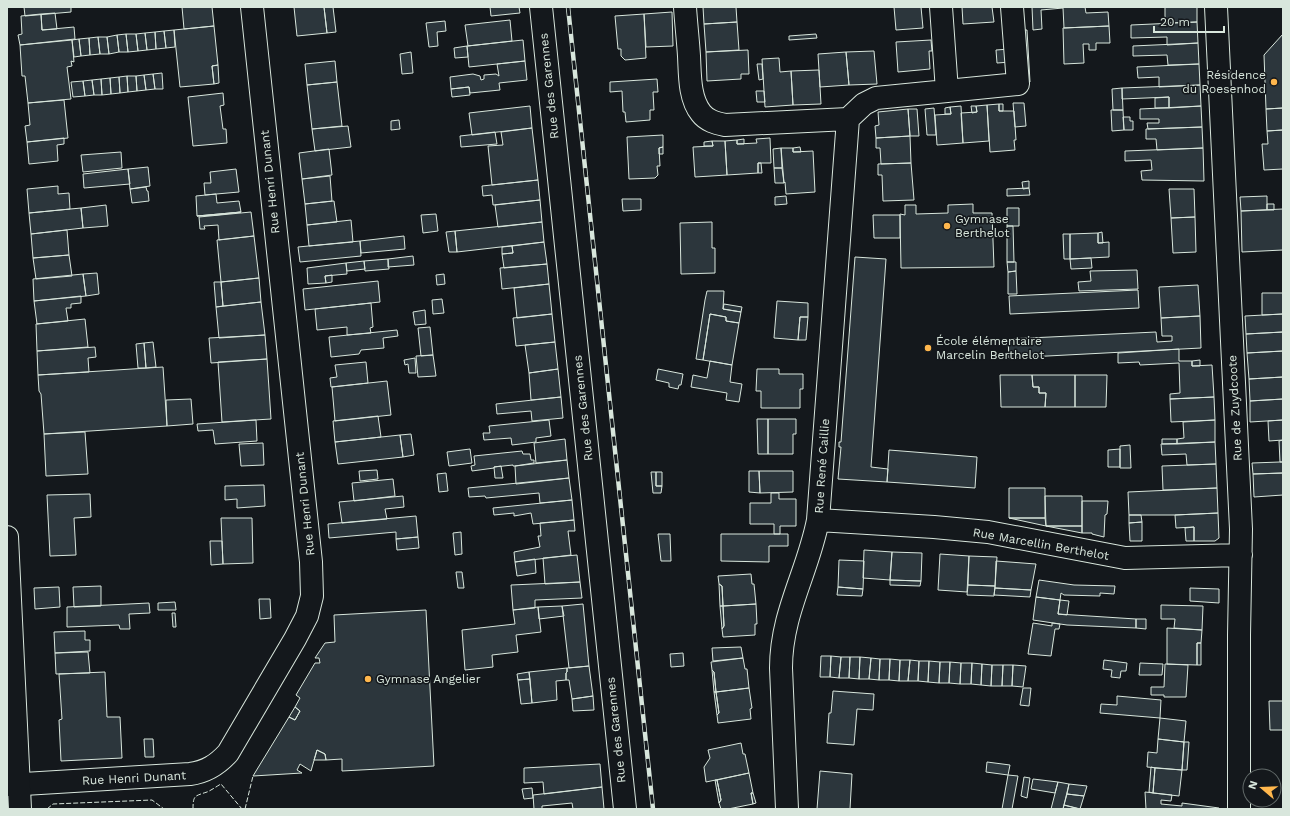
<svg xmlns="http://www.w3.org/2000/svg" width="1290" height="816" font-family="'Work Sans',sans-serif">
<rect width="100%" height="100%" fill="#14181c"/>
<path fill="#2c363c" stroke="#d8e6dc" d="M24,7H71V12L25,16Z
M182,7H212L214,26L184,29Z
M294,7H324L327,33L297,36Z
M324,7H333L336,32L327,33Z
M490,7H519L520,13L491,16Z
M703,7H736L737,22L704,24Z
M894,7H926H921L923,28L896,30Z
M962,7H992L994,22L963,24Z
M1032,7H1085L1086,13L1108,12L1109,26L1064,28L1063,8L1041,10L1042,29L1033,30Z
M1165,7H1197V22L1165,23Z
M672,12L673,46L646,47L644,14Z
M55,13L57,29L42,30L41,14Z
M41,14L42,30L74,27L75,39L20,45L18,35L22,34L21,16Z
M644,14L646,58L625,60L621,56V49H618L615,16Z
M510,20L512,41L468,46L465,25Z
M445,21L446,31L437,32L438,46L429,47L426,23Z
M737,22L739,50L706,52L704,24Z
M1197,22L1198,43L1167,45V37L1131,38V25Z
M214,26L218,65L212,66L214,84L180,87L174,30Z
M1109,26L1110,43H1096V50H1089V44H1083L1084,63L1064,64L1063,28Z
M174,30L175,47L166,48L164,31Z
M1020,30H1027L1030,82L1023,83Z
M164,31L166,48L156,49L155,32Z
M155,32L156,49L147,50L145,33Z
M145,33L147,50L138,51L136,34Z
M126,34L128,52H119L117,35Z
M126,34H136L138,51L128,52Z
M816,34L817,38L789,40V36Z
M1283,34V108L1266,109L1264,55Z
M117,35L119,52L109,54L107,37Z
M98,37H107L109,54H100Z
M98,37L100,54L90,55L89,38Z
M89,38L90,55L81,56L79,39Z
M79,39L81,56L74,57L72,40Z
M72,40L74,62L71,61L72,66L67,67L71,99L28,103L25,76H22L20,45Z
M523,40L525,61L469,67L467,46Z
M931,40L932,51H929L930,69L898,72L896,42Z
M1198,43L1199,64L1168,65L1167,55L1133,56V46Z
M467,46L468,57L455,58L454,48Z
M1010,49L1011,62L997,63L996,50Z
M748,50L749,74H741V79L707,81L706,52Z
M874,51L877,84L849,85L846,52Z
M411,52L413,73L402,74L400,54Z
M846,52L849,85L820,87L818,54Z
M779,58L780,72L791,71L793,105L765,107L762,59Z
M335,61L337,82L307,85L305,64Z
M525,61L527,80L499,83L500,90L470,93L469,87L451,89L450,77L473,74L480,76L481,80L484,79V75L496,74L499,76L497,64Z
M757,64H762L763,79L759,80Z
M1199,64L1200,85L1159,87V77L1138,78L1137,67Z
M218,65L219,83L214,84L212,66Z
M819,70L821,104L793,105L791,71Z
M162,73L163,89H155L153,74Z
M153,74L155,89L146,90L144,75Z
M144,75L146,90L137,91L136,76Z
M127,76H136L137,91L128,92Z
M127,76L128,92L120,93L119,77Z
M119,77L120,93L111,94L110,78Z
M110,78L111,94L102,95L101,79Z
M101,79L102,95H94L92,80Z
M657,79L658,92H653L654,110H650V120L626,122L625,112H623L622,91L610,92V82Z
M92,80L94,95L85,96L83,81Z
M83,81L85,96L73,97L71,82Z
M337,82L342,126L312,129L307,85Z
M1200,85L1201,106L1169,108V97L1122,99V88Z
M469,87L470,95L452,97L451,89Z
M1122,88L1123,110H1113L1112,89Z
M756,91H764L765,102H757Z
M223,93L224,105L220,106L223,129H226L227,143L193,146L188,97Z
M1169,97V108H1155V98Z
M64,100L68,138L27,142L25,126L30,125L28,103Z
M1013,103H1024L1026,126L1015,127Z
M999,104H1003V111H999Z
M999,104V111H1014L1016,140H1014L1015,150L990,152L987,105Z
M987,105L989,141L963,143L961,113L977,112L976,106Z
M530,106L532,128L472,135L469,113Z
M961,106L963,143L937,145L935,115L951,114L950,107Z
M971,106H976L977,112L972,113Z
M1201,106L1202,127L1148,129L1147,123H1159V119H1140V109Z
M950,107L951,114H945V108Z
M934,108L936,135H927L925,109Z
M1283,108V130L1267,131L1266,109Z
M908,109H917L919,136H910Z
M908,109L910,136L876,138L875,126L879,125L878,112Z
M1111,110H1123L1124,130L1112,131Z
M1123,117H1130V121H1133V130H1124Z
M399,120L400,129L391,130V121Z
M348,126L351,147L315,151L312,129Z
M1202,127L1203,148L1157,150L1156,139H1146V129Z
M532,128L538,180L492,185L488,146L503,145L501,132Z
M1283,130V169L1264,170L1262,144H1268L1267,131Z
M495,132L497,144L461,147L460,136Z
M663,135V147L659,148L660,166H657L658,175L655,178L629,179L627,137Z
M910,136L911,163L881,164L880,148H876V138Z
M64,138V144L57,145L58,161L29,164L27,142Z
M770,138L771,163H758V173L727,175L725,141L737,140V144L757,143L756,139Z
M744,139V144H737V140Z
M712,141H725L727,175L695,177L693,147L713,146Z
M712,141L713,146H704V142Z
M663,147V154H659V148Z
M800,147L801,152H793V148Z
M781,148H793V152L813,151L815,192L786,194L785,182L784,183Z
M781,148L782,168H774L773,149Z
M1203,148L1204,181L1142,180L1141,171L1152,170L1151,160L1125,161V151Z
M329,149L332,175L302,179L299,153Z
M121,152L122,168L83,172L81,155Z
M758,163H761L762,173H758Z
M911,163L914,200L883,201L882,175H878V164Z
M148,167L150,186L130,189L128,169Z
M774,168H782L784,183H775Z
M128,169L130,184L84,188L83,174Z
M236,169L239,192L205,195L204,183H211L210,172Z
M330,176L332,201L305,204L302,179Z
M538,180L540,200L493,205L492,195L483,196L482,186Z
M1029,181V188L1023,189L1022,182Z
M58,186V194L69,193L70,209L29,213L27,189Z
M146,187L147,191H148L149,201L132,203L130,189Z
M1029,188L1030,195L1007,196V189Z
M1169,189H1194L1195,217L1171,218Z
M216,194L217,203L239,201L241,212L197,216L196,196Z
M786,196L787,204L775,205V197Z
M1267,196V210L1241,211L1240,197Z
M622,199H641V210L623,211Z
M540,200L542,222L498,227L495,205Z
M334,201L337,222L307,225L305,204Z
M973,204V213H992L994,267L901,268L900,214L905,215V205H916V214L948,213V205Z
M1267,204H1274V210H1267Z
M106,205L108,226L83,228L81,208Z
M81,208L83,228L31,234L29,213Z
M1007,208H1019V226H1007Z
M1283,209V250L1242,252L1241,211Z
M241,212L217,215L197,216Z
M251,212L254,236L219,240L218,225L204,226L205,229H200L199,217Z
M436,214L438,231L423,233L421,215Z
M873,215H900V238H874Z
M1195,217L1196,252L1173,253L1171,218Z
M351,220L353,242L309,246L307,225Z
M542,222L544,242L457,252L455,231Z
M712,222V248H715V273L681,274L680,223Z
M1007,226H1013L1014,262H1007Z
M67,230L69,255L33,258L31,234Z
M455,231L457,252H449L446,232Z
M1102,232L1103,243H1098V233Z
M1098,233V243L1109,242V257L1070,259V234Z
M1063,234H1070V259H1064Z
M254,236L259,278L221,282L217,240Z
M404,236L405,249L361,253L360,241Z
M360,241L361,256L300,262L298,247Z
M544,242L547,264L504,268L502,254L513,253L512,246Z
M512,246L513,253L502,254V247Z
M69,255L72,276L36,279L33,258Z
M413,256L414,265L388,267V259Z
M855,257L886,259L871,467L888,469L887,482L838,479L841,447H839V442H841Z
M1091,258L1092,268L1071,269L1070,259Z
M388,259L389,269L365,271L364,261Z
M364,261L365,269L347,271L346,263Z
M1007,262H1016V271L1008,272Z
M346,263L347,274L325,276L326,283L308,284L307,268Z
M547,264L549,284L502,289L500,268Z
M1137,270L1138,289L1079,291L1078,282L1091,281L1090,271Z
M1016,271L1017,294H1008V272Z
M97,273L99,294L86,296L83,274Z
M83,274L86,296L34,301L33,279Z
M444,274L445,284L437,285L436,275Z
M332,275V282L326,283L325,276Z
M259,278L261,302L223,306L221,282Z
M378,281L380,302L305,310L303,289Z
M214,282H221L223,306L216,307Z
M549,284L552,314L517,318L514,288Z
M1198,285L1200,316L1161,318L1159,287Z
M1138,290L1139,308L1010,314L1009,296Z
M707,291H724L723,309L741,312L739,323L726,321V317L710,314L703,360L696,359L705,300Z
M1262,293H1283V314L1262,315Z
M81,296V303L71,304V308H66L68,321L37,324L34,301Z
M442,299L444,313L433,314L432,300Z
M777,301L808,303V317H800L798,340L774,338Z
M261,302L265,335L219,338L216,307Z
M371,303L373,327L370,328L371,333L347,335V327L317,330L315,309Z
M724,304L742,307L741,312L723,309Z
M425,310L426,324L415,325L413,312Z
M552,314L555,342L516,346L513,318Z
M710,314L726,317V321L739,323L732,365L703,360Z
M1283,314V332L1246,334L1245,316Z
M1200,316L1201,348L1009,358L1008,339L1156,332L1157,342L1172,341V336H1162L1161,318Z
M800,317H808L806,340H798Z
M85,319L88,347L37,351L36,324Z
M430,327L433,355L421,356L418,328Z
M397,330L398,336L383,338L384,348L361,350L359,354L331,357L329,337Z
M1283,332V351L1247,353L1246,334Z
M265,335L267,359L211,363L209,338Z
M153,342L156,367L146,368L144,343Z
M555,342L558,369L529,373L525,345Z
M144,343L146,368H138L136,344Z
M95,347L96,357L88,358L89,372L38,375L37,351Z
M1179,349V361H1192V366L1212,365L1214,397L1170,399V394L1180,393L1179,363L1140,365L1139,362L1118,363V353Z
M1283,351V377L1249,379L1247,353Z
M433,355L436,376L418,377L416,356Z
M415,358L416,373H409L408,364L405,365L404,360Z
M267,359L271,419L222,422L218,362Z
M1200,360V366H1192V361Z
M710,361L732,365L730,382L742,384L739,402L726,400L727,393L691,387L693,375L707,378Z
M366,362L368,383L331,387L330,378L337,377L335,365Z
M163,367L167,426L44,434L41,394L39,391L38,375Z
M558,369L561,397L531,400L529,373Z
M658,369L683,374L681,385H679L678,389L669,387V383L656,380Z
M757,369H779V374H803V389H800V408H761V391H756Z
M1000,375H1032L1033,387H1039V393H1046L1045,407H1001Z
M1032,375H1075V407H1045L1046,393H1039V387H1033Z
M1075,375H1107L1106,407H1075Z
M1283,377V399L1250,401L1249,379Z
M387,381L391,415L335,421L332,387Z
M561,397L563,418L532,421L531,411L497,414L496,404Z
M1214,397L1215,420L1171,422L1170,399Z
M191,399L193,424L167,426L166,400Z
M1283,399V420L1250,422V401Z
M378,416L381,437L335,442L333,421Z
M757,419H768V454H758Z
M768,419H796V434H793V454H768Z
M256,420L257,441L215,444L213,430L198,431L197,424Z
M549,420L551,436L536,438V442L512,445L511,438L484,440L483,433H490L489,426Z
M1215,420V442L1177,444V439L1184,438L1183,422Z
M1283,420V440L1269,441L1268,421Z
M85,432L88,474L46,476L44,434Z
M411,434L414,455L403,457L400,435Z
M400,435L403,457L338,464L335,442Z
M565,439L567,460L536,463L534,443Z
M1162,439H1177V444H1162Z
M1283,440V462H1280L1279,441Z
M1215,442L1216,464L1187,465L1186,454L1162,455L1161,444Z
M263,443L264,465L241,466L239,444Z
M1130,445L1131,468H1120V446Z
M470,449L472,463L449,466L447,452Z
M1120,449V467H1108V450Z
M889,450L977,457L975,488L887,482Z
M522,451L523,454H530L531,460H534V463L515,466H513V465L494,467V468L472,471L471,466L475,465L474,456Z
M567,460L569,478L516,484L515,466Z
M1280,462H1283V473L1253,474L1252,463Z
M1216,464L1217,488L1163,490L1162,466Z
M501,466L503,478H495L494,467Z
M377,470L378,479L360,481L359,471Z
M749,471H759L760,493L749,492Z
M759,471H793V492L760,493Z
M651,472H656V486H662L661,493H653Z
M656,472H662V486H656Z
M446,473L448,491L439,492L437,474Z
M1283,473V495L1254,497L1253,474Z
M569,478L572,500L540,503L539,493L486,498L485,496L469,497L468,488Z
M393,479L395,496L354,501L352,483Z
M264,485L265,506L237,508V499L225,500V486Z
M1009,488H1045V518H1009Z
M1217,488L1218,513L1175,515H1129L1128,492Z
M771,493H779V499H796V526H780V534H774V524H750V503H771Z
M90,494L91,517L74,518L76,555L50,556L47,495Z
M403,496L404,507L385,509L387,519L342,523L339,502Z
M1045,496H1082V526H1046Z
M572,500L574,520L533,524L531,513L514,516V513L494,515L493,508Z
M1082,501H1108L1107,514L1105,515L1104,537L1092,534V533H1082Z
M1218,513L1219,538L1215,541H1194V527L1176,528L1175,515Z
M1129,515H1141L1142,522L1129,523Z
M416,516L418,537L396,539V532L329,538L328,524Z
M221,518H252L253,563L223,564Z
M1009,518H1045L1046,526Z
M574,520L575,531H568L571,555L515,562L514,552L540,547L538,536H541L540,523Z
M1142,522V541H1130L1129,523Z
M1046,526H1082V533Z
M1194,527V541H1186L1185,528Z
M461,532L462,554L455,555L453,533Z
M658,534H670L671,561H661Z
M721,534H788V546H769V562L721,561Z
M418,537L419,548L397,550L396,539Z
M210,541H222L223,564L211,565Z
M864,550L892,552L890,580L863,578Z
M892,552L922,553L921,581L890,580Z
M940,554L969,556L967,592L938,590Z
M577,555L580,582L545,584L543,558Z
M969,556L997,557L995,586L968,585Z
M535,559L536,573L517,576L515,562Z
M839,560L864,561L863,589L838,587Z
M996,561L1036,564L1031,590L995,588Z
M456,572H462L464,588H458Z
M751,574L752,584H754L756,604L723,606L722,586L719,584L718,576Z
M890,580L921,581L920,586L890,585Z
M1039,580L1074,585L1115,586L1114,594L1100,593V596L1064,595L1061,593L1060,600L1036,597Z
M580,582L582,598L535,600V608L513,610L511,585Z
M719,584L722,586L723,606H720Z
M968,585L995,586L994,596L967,595Z
M101,586V606L74,607L73,587Z
M59,587L60,607L35,609L34,588Z
M838,587L863,589L862,596L837,595Z
M995,588L1031,590L1030,597L994,595Z
M1190,588L1219,589V603L1190,601Z
M1036,597L1060,600L1058,614L1136,619V628L1067,625L1033,620Z
M259,599H270L271,618L260,619Z
M1060,600L1069,601L1067,615L1058,614Z
M175,602L176,610H158V603Z
M149,603L150,613L129,614L130,629H120L119,625L67,627V607Z
M583,604L589,666L569,668L562,606Z
M756,604L757,624H755V635L723,637L722,629L724,626L723,606Z
M1161,605L1203,606L1202,630L1174,628L1175,619H1161Z
M562,606L564,616L539,619L538,607Z
M720,606H723L724,626L722,629Z
M538,607L541,632L516,635L518,652L492,655L493,667L465,670L462,630L515,624L513,610Z
M426,610L434,766L342,771V759L326,760L325,754L317,750L311,771L300,764L297,770L302,773L253,776L289,717L295,720L300,711L295,707L300,698L296,695L315,663H320L319,658H315L325,643L335,642L334,615Z
M172,613H175L176,627H173Z
M1136,619H1146V629L1136,628Z
M1033,623L1052,626V623L1060,624L1059,629H1055L1051,656L1028,654Z
M1167,628L1202,630L1201,643H1197V665L1167,664Z
M85,631V640H90V651L55,653L54,632Z
M1197,643H1201V665H1197Z
M741,647L743,658L713,661L712,648Z
M88,652L90,673L56,674L55,653Z
M683,653L684,666L671,667L670,654Z
M821,656H831L830,677H820Z
M831,656L841,657L839,678L830,677Z
M841,657H850L849,678H839Z
M850,657H860L859,679L849,678Z
M860,657L871,658L869,679H859Z
M743,658L745,669H747L749,688L716,692L714,672L712,670L711,662Z
M871,658L880,659L879,680L869,679Z
M880,659H890L889,680H879Z
M890,659L900,660L899,681L889,680Z
M900,660H910L908,681H899Z
M910,660L919,661L918,681H908Z
M1104,660L1127,663L1126,671H1121L1120,678L1111,677L1112,670L1103,669Z
M919,661H929L928,682L918,681Z
M929,661L940,662L939,683L928,682Z
M940,662H950L949,683H939Z
M950,662L961,663L960,684L949,683Z
M961,663H972L971,684H960Z
M972,663L982,664L981,685L971,684Z
M1140,663L1163,664L1162,675H1139Z
M982,664L992,665L991,686L981,685Z
M1165,664L1188,665L1186,697H1164V695H1151V687H1164Z
M992,665H1003L1002,686H991Z
M1003,665H1013L1012,686H1002Z
M1013,665L1026,666L1023,687L1012,686Z
M589,666L593,696L572,699L569,680H566V673L567,672V668Z
M567,668V672L566,673V680L556,681L557,700L532,703L529,672Z
M712,670L714,672L716,692H714Z
M105,672L107,717H120L122,758L61,761L59,720L62,719L59,674Z
M529,672L530,679L518,680L517,674Z
M530,679L532,703L521,704L518,680Z
M749,688L752,708L750,709L751,719L718,723L717,715L719,713L716,692Z
M1023,688H1031L1029,706L1020,705Z
M833,691L874,694L873,710L857,709L854,745L827,743L829,713H831Z
M714,692H716L719,713L717,715Z
M593,696L594,710L573,711L572,699Z
M1117,696L1161,700L1160,718L1100,713L1101,704L1117,705Z
M1269,701H1283V730H1270Z
M295,707L300,711L295,720L289,717Z
M1160,718L1186,721L1184,742L1158,739Z
M144,739H153L154,757H145Z
M1158,739L1184,742L1182,770L1147,767L1148,752L1157,753Z
M1184,742H1189L1187,770H1182Z
M741,743L743,754H745L749,773L706,782L704,767L710,758L708,750Z
M317,750L325,754L326,760H314Z
M987,762L1010,765L1008,775L986,772Z
M600,764L602,787L544,794L543,782L524,783V768Z
M1151,767L1155,768L1153,793L1149,792Z
M1155,768L1182,770L1179,796L1153,793Z
M820,771L852,774L850,809H817Z
M749,773L753,793H751L753,804L728,809H721L719,803L721,800L717,780Z
M1008,775L1018,776L1012,809H1002Z
M1024,777L1030,778L1027,798L1021,796Z
M1033,779L1058,782L1055,793L1031,789Z
M715,780H717L721,800L719,803Z
M1058,782L1069,784L1063,809H1051Z
M1069,784L1087,786L1084,796L1067,794Z
M602,787L604,809H573L572,803L542,806V809H534L533,795Z
M532,788L533,798L524,799L522,789Z
M1145,792L1172,795L1171,801L1161,800V804L1182,806V803L1219,808V809H1146Z
M751,793H753L756,803L753,804Z
M1067,794L1084,796L1080,809L1064,805Z
M1064,805L1080,809H1063Z"/>
<g fill="none" stroke-linecap="round" stroke-linejoin="round">
<g stroke="#d8e6dc" stroke-width="24">
<path id="minor" d="M541,7L625,809
M685,7C686,23 688,40 689,56C690,74 689,98 701,113C707,121 716,123 725,125L848,119L864,104L876,98L947,91L941,7
M1216,7L1241,529L1239,635V809
M947,91L1018,84L1012,7
M818,520L934,527L988,532L1125,558L1241,555
M7,785L190,774C206,772 217,765 228,753L295,639L307,616L312,596L311,562L252,7
M787,809L781,668C781,613 808,572 818,520L848,119"/>
</g>
<g stroke="#d8e6dc" stroke-width="24">
<path id="major" d="M7,537L20,809"/>
</g>
<use href="#minor" stroke="#14181c" stroke-width="22"/>
<use href="#major" stroke="#14181c" stroke-width="22"/>
<g stroke="#d8e6dc" stroke-width="4.5">
<path id="rail" d="M568,7L653,809"/>
</g>
<use href="#rail" stroke="#14181c" stroke-width="3" stroke-dasharray="9" stroke-linecap="butt"/>
<path stroke="#d8e6dc" stroke-width="1" stroke-dasharray="5 2" stroke-linecap="butt" d="M47,809L53,804L152,800L164,809
M193,809C193,795 195,796 207,792C212,790 217,786 221,784L242,809
M245,809L253,776"/>
</g>
<g fill="#ffb74d" stroke="#14181c" stroke-width="1.5">
<circle cx="1274" cy="82" r="4"/>
<circle cx="947" cy="226" r="4"/>
<circle cx="928" cy="348" r="4"/>
<circle cx="368" cy="679" r="4"/>
</g>
<g text-anchor="middle" stroke-width="3" stroke-linejoin="round" paint-order="stroke">
<g font-size="12" fill="#d8e6dc" stroke="#14181c" text-anchor="start">
<text x="1266" y="79" text-anchor="end">Résidence<tspan x="1266" dy="14">du Roesenhod</tspan></text>
<text x="955" y="223">Gymnase<tspan x="955" dy="14">Berthelot</tspan></text>
<text x="936" y="345">École élémentaire<tspan x="936" dy="14">Marcelin Berthelot</tspan></text>
<text x="376" y="683">Gymnase Angelier</text>
</g>
<g font-size="12" fill="#d8e6dc" stroke="#14181c">
<text transform="translate(549 86) rotate(-96)" y="4">Rue des Garennes</text>
<text transform="translate(270 182) rotate(-96)" y="4">Rue Henri Dunant</text>
<text transform="translate(583 408) rotate(-96)" y="4">Rue des Garennes</text>
<text transform="translate(1235 408) rotate(-93)" y="4">Rue de Zuydcoote</text>
<text transform="translate(822 466) rotate(-86)" y="4">Rue René Caillie</text>
<text transform="translate(305 504) rotate(-96)" y="4">Rue Henri Dunant</text>
<text transform="translate(1041 544) rotate(10)" y="4">Rue Marcellin Berthelot</text>
<text transform="translate(616 730) rotate(-96)" y="4">Rue des Garennes</text>
<text transform="translate(134 778) rotate(-3)" y="4">Rue Henri Dunant</text>
</g>
</g>
<rect width="1290" height="816" fill="none" stroke="#d8e6dc" stroke-width="16"/>
<g transform="translate(1262 788) rotate(289)"><circle r="19" fill="#14181c" stroke="#626a69"/>
<path d="M0-3L7 15L0 10L-7 15Z" fill="#ffb74d"/>
<text y="-6" font-size="11" font-weight="bold" text-anchor="middle" fill="#d8e6dc">N</text>
</g>
<path d="M1154 26v6h70v-6" fill="none" stroke="#d8e6dc" stroke-width="2"/>
<text x="1160" y="26" font-size="12" fill="#d8e6dc" stroke="#14181c" stroke-width="3" paint-order="stroke">20 m</text>
</svg>
